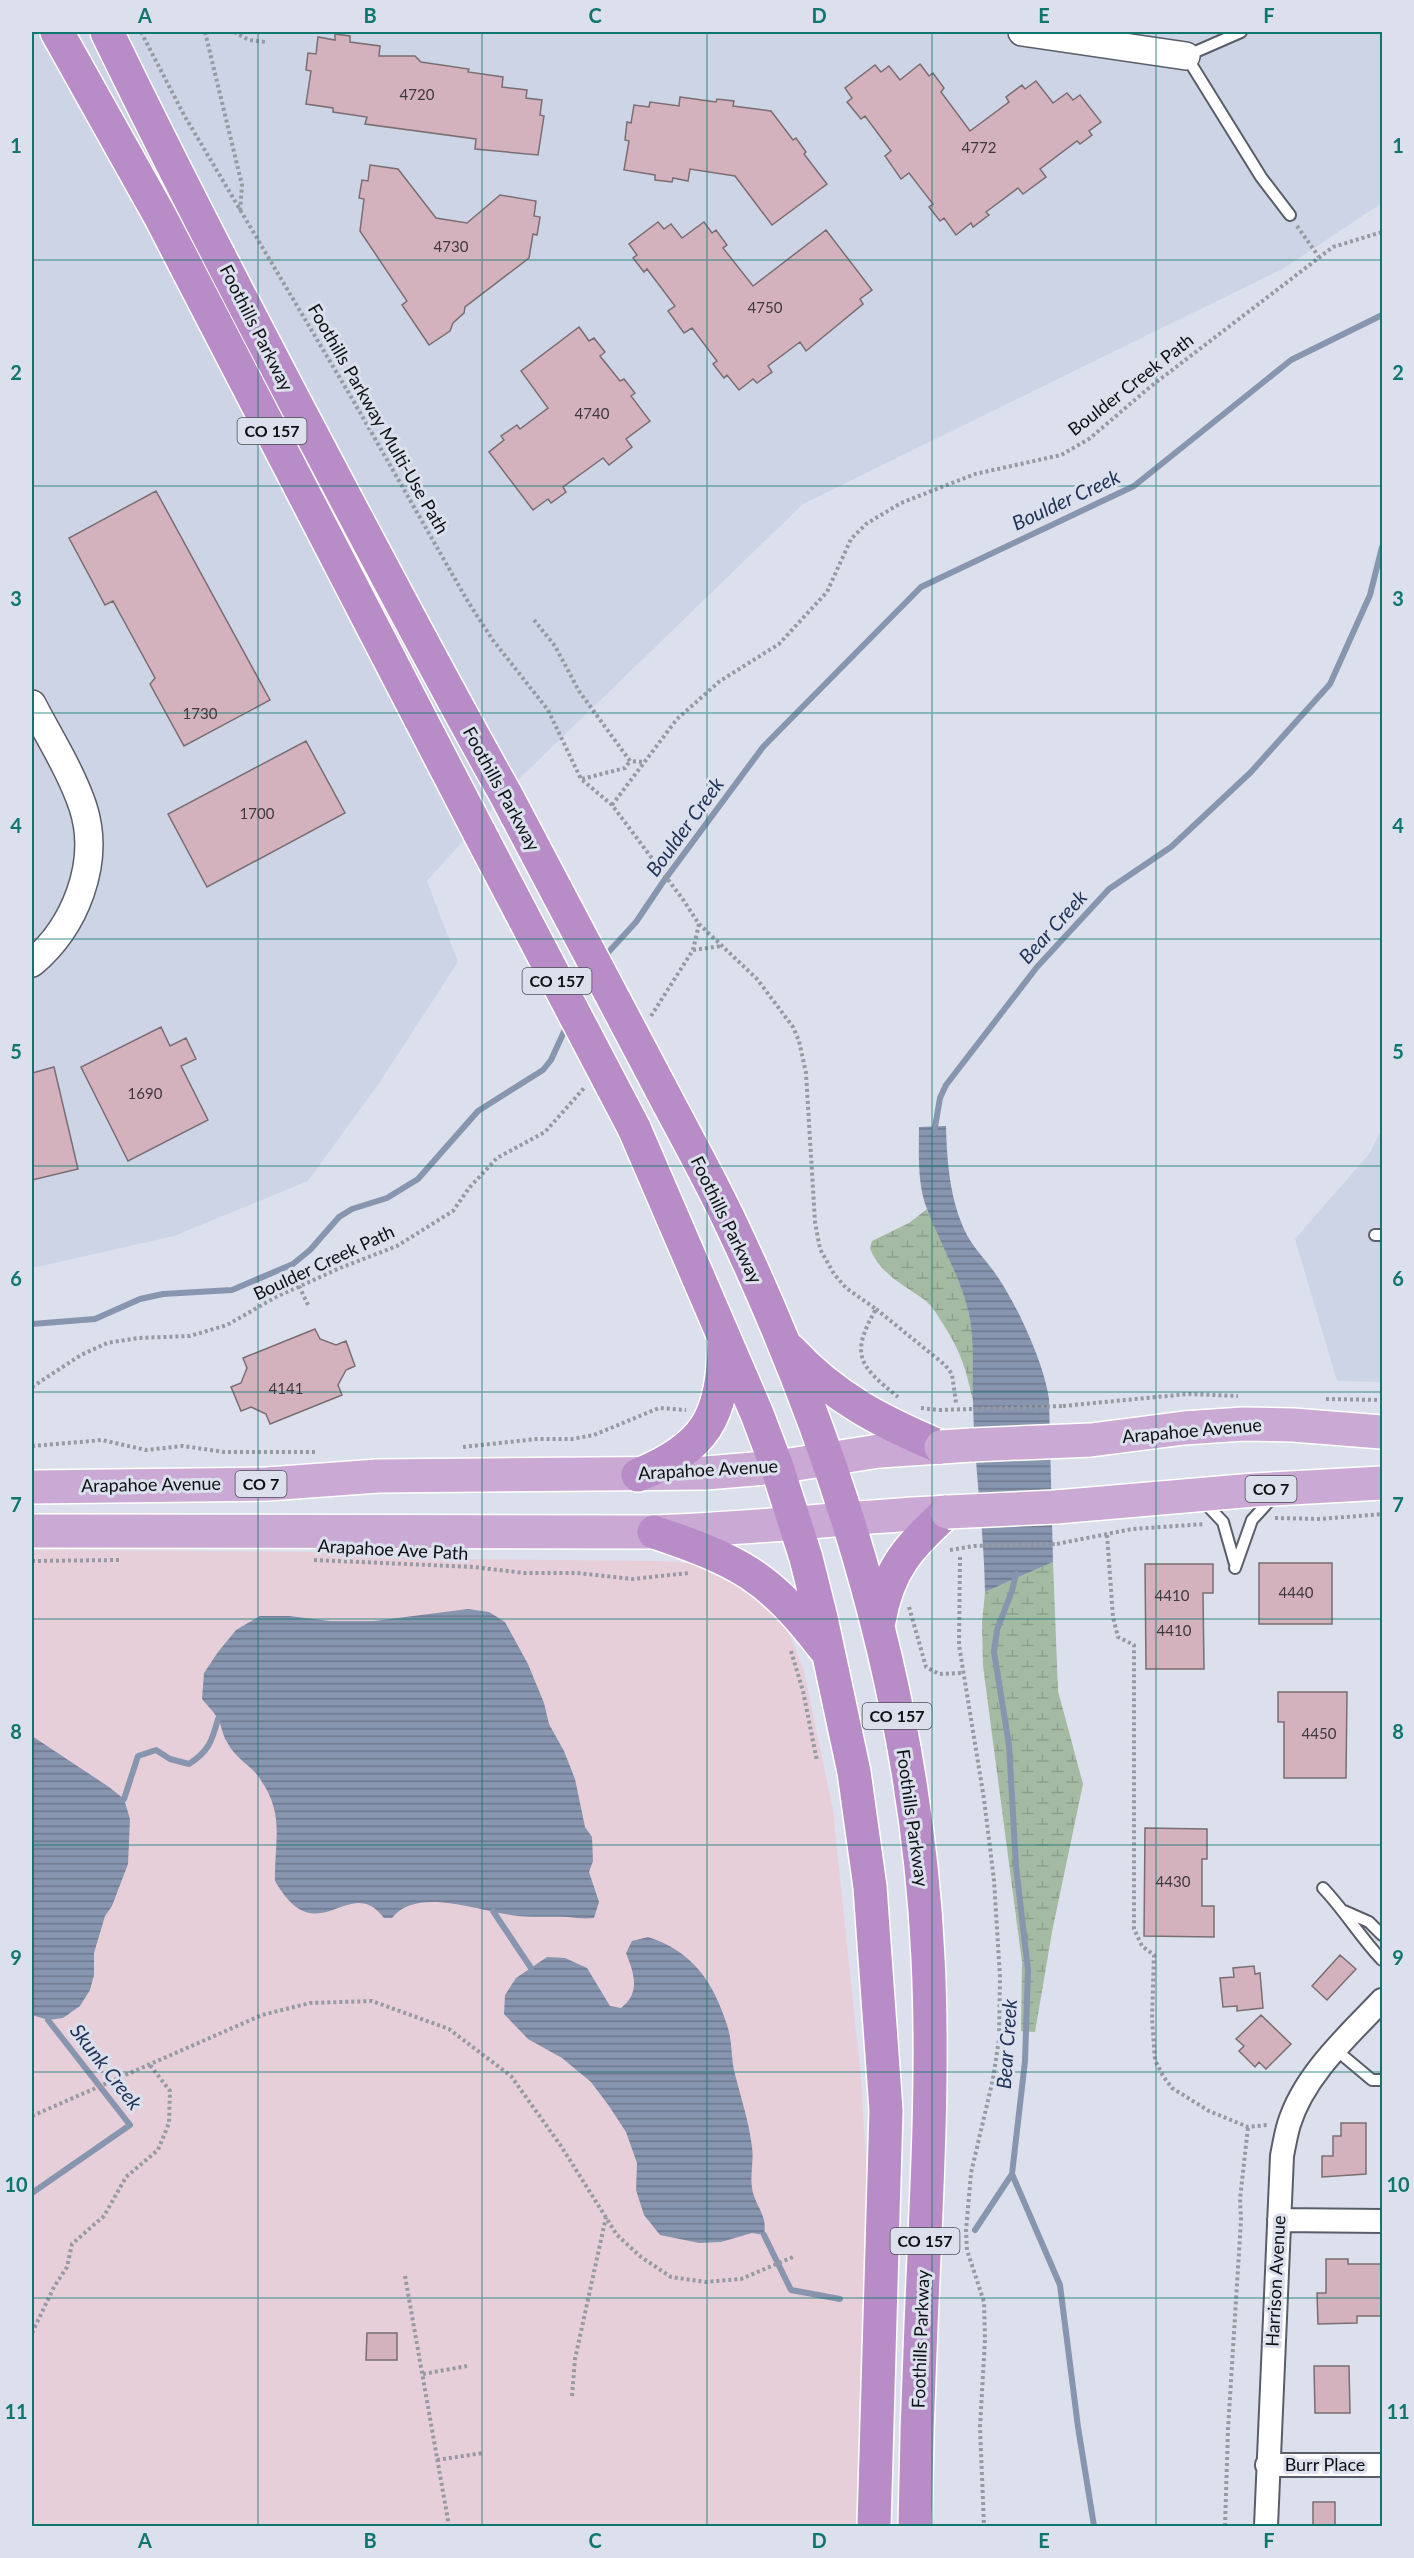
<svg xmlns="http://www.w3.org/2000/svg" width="1414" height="2558" font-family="Lato,sans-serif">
<defs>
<pattern id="wetland-marsh" width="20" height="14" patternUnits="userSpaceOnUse" patternTransform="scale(1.5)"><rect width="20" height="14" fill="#a5baa3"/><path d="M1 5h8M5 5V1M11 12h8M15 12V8" fill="none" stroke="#8d9f8b"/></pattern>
<pattern id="water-rules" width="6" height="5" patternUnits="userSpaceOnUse" patternTransform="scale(1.5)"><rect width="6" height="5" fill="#8895af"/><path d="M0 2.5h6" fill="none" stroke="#6e788d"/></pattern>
</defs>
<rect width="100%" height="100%" fill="#dbe0ec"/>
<path fill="#cdd4e6" d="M32,32H1382V203L1284,268L803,504L521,777L427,881L458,962L379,1083L308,1181L174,1236L32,1268Z
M1382,1128V1382L1337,1381L1295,1239L1370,1153Z"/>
<path fill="#e7cfda" d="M32,1550L336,1552L446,1559L659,1561L702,1564L768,1599L789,1633L804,1671L833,1810L861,2079L867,2174L856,2526H32Z"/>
<path fill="url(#wetland-marsh)" d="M927,1209C946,1247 967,1290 972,1331C975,1354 974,1378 973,1401C966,1369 961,1352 943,1324C938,1316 933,1307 926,1301C906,1286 879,1274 870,1248L872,1241L909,1223Z
M1053,1562L1058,1691L1083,1784L1052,1932L1035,2032L1021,2031L1022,1962L983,1666L982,1623L985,1592Z"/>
<path fill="url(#water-rules)" d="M946,1126C947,1163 950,1202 967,1235C975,1250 988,1262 997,1276C1017,1305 1044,1363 1049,1399L1053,1562L985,1592C984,1528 974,1465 973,1401C972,1372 975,1343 969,1314C961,1277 940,1244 927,1209C917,1184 919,1153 919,1127Z
M468,1609L489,1612L505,1622L528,1664L544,1703L549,1724L564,1751L575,1779L585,1827L592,1837L593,1861L589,1872L599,1902L594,1918C584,1919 577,1918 567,1917C548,1916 530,1918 511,1915C480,1911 416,1886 392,1918H384C349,1871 318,1956 275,1881C274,1840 286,1814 258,1776C249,1764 235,1758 227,1742C223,1736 222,1728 219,1721C215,1713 208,1706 202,1699L204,1673L218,1652L236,1630L260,1616H289L330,1621H374Z
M32,1736L109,1787L124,1799L130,1819L128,1864L112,1906L105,1916L94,1953V1975L90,1990L80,2006L63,2018L48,2020L32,2015Z
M648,1937C692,1951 713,1981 727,2025C732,2039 731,2055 734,2070C740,2095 749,2121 752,2147C754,2160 750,2174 752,2188C755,2207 768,2214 764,2235L752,2233L721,2242L699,2243L660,2235L644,2215L636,2190L637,2163L626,2132L609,2106L591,2082L562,2058L528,2039L504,2014L505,1995L516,1978L547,1957L565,1958L587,1968L610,2006L621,2008C641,1993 634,1973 626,1953L632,1941Z"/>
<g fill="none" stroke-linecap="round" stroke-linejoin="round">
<path stroke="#8895af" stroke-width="6" d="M604,957L636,922L663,882L763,747L921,587L1134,486L1291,360L1382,315
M579,998L590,977
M934,1133L940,1098L946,1085L1037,967L1109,889L1171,847L1251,772L1330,684L1370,595L1382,547
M32,1324L95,1319L140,1299L163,1294L232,1290L293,1264L310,1250L339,1217L352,1209L387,1198L418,1179L478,1111L543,1070L551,1060L568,1023
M1016,1574L1012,1591L997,1630L994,1652L1009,1745L1016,1866L1028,1970L1025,2061L1012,2174L1060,2285L1078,2427L1094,2526
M124,1799L138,1756L156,1750L170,1759L189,1764C209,1751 212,1741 218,1719
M493,1911L531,1968
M32,2193L130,2125L48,2020
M975,2230L1012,2174
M764,2235L791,2290L840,2299"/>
</g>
<path fill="#d3b2bd" stroke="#7a6e72" stroke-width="1.5" d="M335,34L350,36V42L380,46L379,56H415L421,62L469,69L468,72L503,77L502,87L527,90L526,98L542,100L540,115L544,116L538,155L475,149L476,139L365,124L367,117L333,112V108L306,104L311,71L306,70L308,53L316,54L318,37L335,40Z
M920,64L929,76L933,73L944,88L941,92L970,131L1009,102L1006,97L1022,85L1025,89L1036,81L1053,103L1067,93L1073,100L1080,95L1101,122L1089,131L1092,135L1080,144L1077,141L1040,169L1046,177L1023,194L1018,188L986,212L989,215L973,227L971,223L956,235L944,218L940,221L929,207L933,204L909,173L901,179L885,156L891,151L865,116L861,119L847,102L852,98L845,88L875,65L881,72L889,66L900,80Z
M680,97L716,102L717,99L734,101L733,106L771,111L793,140L796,138L806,152L804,154L827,184L772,225L735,176L690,169L688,181L673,178L672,182L655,180V175L624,170L629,141L625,140L627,122L631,123L634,105L649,107L650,102L679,106Z
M370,165L398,169L436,218L467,223L500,195L536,201L534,216L540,217L537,235L533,234L529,258L465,307L464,313L453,323L450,331L429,345L402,305L407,301L360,231L364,199L359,198L362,180L368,181Z
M658,222L664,229L671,224L682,238L704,222L712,233L716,230L727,245L723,248L753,286L826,230L872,290L860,299L863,304L806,351L800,342L768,366L772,372L757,383L753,379L739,390L727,375L724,378L713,364L717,361L692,328L684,333L668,311L675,306L647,269L644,272L633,258L637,255L629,244Z
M579,327L589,341L594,338L605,352L600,356L620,381L624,379L635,393L631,396L650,421L626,439L632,447L609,465L603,458L563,487L566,492L551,503L548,499L533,510L489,452L504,440L501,436L517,425L520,429L548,408L521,371Z
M156,491L270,700L184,746L150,684L155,678L113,601L105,605L69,538Z
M306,741L345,813L207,887L168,814Z
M161,1027L170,1046L186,1038L196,1059L181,1066L208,1120L128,1161L81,1067Z
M54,1067L78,1169L32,1180V1073Z
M315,1329L320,1339L336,1345L346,1341L355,1366L346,1370L338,1385L342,1395L270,1424L266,1414L251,1407L241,1411L231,1387L241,1383L247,1368L243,1358Z
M1259,1563H1332V1624H1259Z
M1145,1564H1213V1593H1203L1204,1669H1146Z
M1278,1692H1347L1346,1778H1284V1722H1278Z
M1145,1828L1207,1829V1859H1202V1906H1214V1937L1144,1936Z
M1340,1955L1356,1969L1327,2000L1312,1986Z
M1254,1966L1255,1974L1260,1973L1263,2008L1237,2011V2006L1223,2007L1220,1978L1234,1977L1233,1968Z
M1261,2015L1291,2044L1266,2069L1259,2062L1255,2067L1239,2051L1244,2046L1236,2039Z
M1341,2123H1366V2174L1322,2177V2156H1333V2136H1341Z
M1326,2259H1348V2264H1383V2316H1357V2323L1318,2324L1317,2293H1326Z
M367,2333H397V2360H366Z
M1314,2366H1349L1350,2413H1315Z
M1313,2502H1335V2526H1313Z"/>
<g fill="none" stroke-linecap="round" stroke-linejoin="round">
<g stroke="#5a5e68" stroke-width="14">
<path id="service" d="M1241,32L1186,56L1261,177L1290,215
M1375,1235H1382
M1204,1502L1223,1522L1235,1564
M1235,1568L1252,1520L1272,1498
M1323,1888C1345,1911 1360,1937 1382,1960
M1344,1911L1369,1922L1382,1935
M1335,2049L1372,2080H1382"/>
</g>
<g stroke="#5a5e68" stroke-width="26">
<path id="minor" d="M1279,2220L1382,2221
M1267,2465H1382
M1266,2526L1282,2156C1284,2145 1286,2134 1289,2124C1304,2075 1348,2036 1382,2000"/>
</g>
<g stroke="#5a5e68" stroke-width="30">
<path id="tertiary" d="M1022,32L1186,56
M32,704C49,737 71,771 83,807C101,863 75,927 32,963"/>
</g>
<g stroke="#fff" stroke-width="36">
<path id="primary" d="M971,1445L1091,1440L1184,1428L1243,1424L1293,1425L1382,1432
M32,1487L267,1484L378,1476L706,1473L777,1467L879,1451L941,1447
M1056,1507L1254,1490L1382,1483
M32,1531L654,1532C752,1529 849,1517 947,1512"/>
</g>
<g stroke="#fff" stroke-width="36">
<path id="trunk" d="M57,32L160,216L480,834
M107,32C186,195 270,356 355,516C405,610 454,703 506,795
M660,1087C684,1133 710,1179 732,1226C841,1457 916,1703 928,1958C934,2081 926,2203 921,2325C918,2392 916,2459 915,2526
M634,1128L757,1414L777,1467L806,1558L821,1618L854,1772L870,1887L886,2110L874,2526
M790,1350C834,1398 882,1422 941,1447
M638,1475C705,1448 723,1417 724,1346
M654,1532C739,1561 768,1575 824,1648
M879,1621C888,1569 909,1546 947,1512"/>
</g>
<path stroke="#969aa3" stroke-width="4" stroke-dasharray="3 3" stroke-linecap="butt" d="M141,32L184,115L354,402L467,600L492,639L548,710L581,779L612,805L684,901L699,924L757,979L793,1027L799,1041L806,1073L815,1222L820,1249L834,1274L846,1288L876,1309C849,1356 860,1366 898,1397
M205,32L242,185L240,211
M234,32L249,40L266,42
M1297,226L1319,257
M534,620L555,646L579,691L630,761L644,762
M582,779L625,768L630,761
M612,805L677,719L720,681L779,644L827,592L851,539L866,524L901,503L975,474L1061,455L1089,439L1150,387L1333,247L1382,232
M693,950L722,946
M651,1016L693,950L699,924
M299,1286L308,1305
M876,1309L945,1365L952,1374L956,1403
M32,1387L81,1355L107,1343L138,1338L190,1336L227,1325L276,1297L340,1268L397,1246L453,1211L469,1188L497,1158L545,1132L585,1087
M1326,1399L1382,1400
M1063,1406L1188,1394L1238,1396
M921,1408L939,1410
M32,1446L102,1440L146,1450L183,1446L224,1452H315
M463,1447L536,1439H572L594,1435L659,1408L686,1410
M1275,1518L1321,1519L1382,1514
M1107,1535L1113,1617L1118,1637L1134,1645V1929L1142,1946L1154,1955L1152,2018L1155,2060L1163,2076L1172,2088L1209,2111L1248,2127L1267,2125
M1057,1544L1132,1529L1205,1524
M960,1557L959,1645L984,1799L994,1880L1000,1977L999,2039L993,2079L971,2173L966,2231L967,2250L984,2302L985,2340L980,2427L984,2526
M314,1560L474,1567L524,1573H577L632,1579L689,1573
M32,1561L121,1560
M909,1607L926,1667L939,1674L962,1673
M791,1651L803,1691L817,1761
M32,2116L262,2015L310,2003L372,2001L449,2029L511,2076L561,2146L617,2235L641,2257L671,2277L706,2282L741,2279L793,2257
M405,2276L449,2526
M32,2333L54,2287L67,2267L72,2244L104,2216L126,2177L158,2150L169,2123L170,2091L150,2065
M423,2374L467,2366
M572,2396L575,2359L606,2217
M437,2460L483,2453
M1225,2526L1228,2429L1241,2220L1240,2199L1248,2127"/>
<use href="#service" stroke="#fff" stroke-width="10"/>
<use href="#minor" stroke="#fff" stroke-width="22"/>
<use href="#tertiary" stroke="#fff" stroke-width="27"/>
<use href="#primary" stroke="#caa9d5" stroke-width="33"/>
<use href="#trunk" stroke="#b88cc7" stroke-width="33"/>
<g stroke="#fff" stroke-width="36" stroke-linecap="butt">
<path id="primary-bridge" d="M941,1447L971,1445
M947,1512L1056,1507"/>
</g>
<g stroke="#fff" stroke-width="36" stroke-linecap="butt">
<path id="trunk-bridge" d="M506,795L660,1087
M480,834L634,1128"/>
</g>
<path stroke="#969aa3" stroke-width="4" stroke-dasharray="3 3" stroke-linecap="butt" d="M939,1410L1063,1406
M950,1550L974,1546L1057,1544"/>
<use href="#primary-bridge" stroke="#caa9d5" stroke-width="33"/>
<use href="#trunk-bridge" stroke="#b88cc7" stroke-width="33"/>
</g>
<path fill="none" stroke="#0f766e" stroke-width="1.5" stroke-opacity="0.55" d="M258,32V2526M482,32V2526M707,32V2526M932,32V2526M1156,32V2526M32,260H1382M32,486H1382M32,713H1382M32,939H1382M32,1166H1382M32,1392H1382M32,1619H1382M32,1845H1382M32,2072H1382M32,2298H1382"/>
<g text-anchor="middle" stroke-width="6" stroke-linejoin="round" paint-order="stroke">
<g font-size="15" fill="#3f383e">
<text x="417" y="100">4720</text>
<text x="979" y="153">4772</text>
<text x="451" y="252">4730</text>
<text x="765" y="313">4750</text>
<text x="592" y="419">4740</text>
<text x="200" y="719">1730</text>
<text x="257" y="819">1700</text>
<text x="145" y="1099">1690</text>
<text x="286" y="1394">4141</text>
<text x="1296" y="1598">4440</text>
<text x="1172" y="1601">4410</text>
<text x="1174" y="1636">4410</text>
<text x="1319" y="1739">4450</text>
<text x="1173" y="1887">4430</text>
</g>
<g fill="#dbe0ec" stroke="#4c4e54" stroke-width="1.5">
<rect x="237.5" y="418" width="69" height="26" rx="4.5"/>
<rect x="522.5" y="968" width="69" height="26" rx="4.5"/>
<rect x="235.5" y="1471" width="51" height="26" rx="4.5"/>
<rect x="1245.5" y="1476" width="51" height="26" rx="4.5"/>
<rect x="862.5" y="1703" width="69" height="26" rx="4.5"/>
<rect x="890.5" y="2228" width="69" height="26" rx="4.5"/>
</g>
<g font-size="16" font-weight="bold" fill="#0e1013">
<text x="272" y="437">CO 157</text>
<text x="557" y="987">CO 157</text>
<text x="261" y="1490">CO 7</text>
<text x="1271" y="1495">CO 7</text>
<text x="897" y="1722">CO 157</text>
<text x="925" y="2247">CO 157</text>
</g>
<g font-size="18" fill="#0e1013" stroke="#dbe0ec">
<text transform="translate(256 328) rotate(63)" y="6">Foothills Parkway</text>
<text transform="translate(1131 385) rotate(-38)" y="6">Boulder Creek Path</text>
<text transform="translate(378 419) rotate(60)" y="6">Foothills Parkway Multi-Use Path</text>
<text transform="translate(501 789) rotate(61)" y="6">Foothills Parkway</text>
<text transform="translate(726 1220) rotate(64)" y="6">Foothills Parkway</text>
<text transform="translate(324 1263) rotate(-25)" y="6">Boulder Creek Path</text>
<text transform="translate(1192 1431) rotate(-5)" y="6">Arapahoe Avenue</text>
<text transform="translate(708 1470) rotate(-3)" y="6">Arapahoe Avenue</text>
<text transform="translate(151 1485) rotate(-1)" y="6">Arapahoe Avenue</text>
<text transform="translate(393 1550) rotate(3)" y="6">Arapahoe Ave Path</text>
<text transform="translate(912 1818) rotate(82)" y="6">Foothills Parkway</text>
<text transform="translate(1276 2281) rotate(-87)" y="6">Harrison Avenue</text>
<text transform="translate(921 2339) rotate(-88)" y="6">Foothills Parkway</text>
<text x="1325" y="2471">Burr Place</text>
</g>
<g font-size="20" font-style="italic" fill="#203358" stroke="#dbe0ec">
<text transform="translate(1066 500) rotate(-25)" y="7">Boulder Creek</text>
<text transform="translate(685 827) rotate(-54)" y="7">Boulder Creek</text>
<text transform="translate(1053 927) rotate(-48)" y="7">Bear Creek</text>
<text transform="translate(1007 2044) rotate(-86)" y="7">Bear Creek</text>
<text transform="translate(106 2067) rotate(52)" y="7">Skunk Creek</text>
</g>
</g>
<rect width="1414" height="2558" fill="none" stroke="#dbe0ec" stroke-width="66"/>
<rect x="33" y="33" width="1348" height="2492" fill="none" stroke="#0f766e" stroke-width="2"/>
<g font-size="20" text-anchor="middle" font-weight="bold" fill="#0f766e">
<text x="145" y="23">A</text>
<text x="370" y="23">B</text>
<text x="595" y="23">C</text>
<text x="819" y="23">D</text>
<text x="1044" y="23">E</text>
<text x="1269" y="23">F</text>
<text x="16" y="153">1</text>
<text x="1398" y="153">1</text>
<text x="16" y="380">2</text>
<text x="1398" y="380">2</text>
<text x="16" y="606">3</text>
<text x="1398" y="606">3</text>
<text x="16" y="833">4</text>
<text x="1398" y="833">4</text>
<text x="16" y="1059">5</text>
<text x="1398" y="1059">5</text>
<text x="16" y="1286">6</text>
<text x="1398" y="1286">6</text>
<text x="16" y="1512">7</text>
<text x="1398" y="1512">7</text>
<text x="16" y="1739">8</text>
<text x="1398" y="1739">8</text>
<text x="16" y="1965">9</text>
<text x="1398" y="1965">9</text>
<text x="16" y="2192">10</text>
<text x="1398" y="2192">10</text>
<text x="16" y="2419">11</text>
<text x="1398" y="2419">11</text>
<text x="145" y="2548">A</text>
<text x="370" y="2548">B</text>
<text x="595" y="2548">C</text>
<text x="819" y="2548">D</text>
<text x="1044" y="2548">E</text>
<text x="1269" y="2548">F</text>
</g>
</svg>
